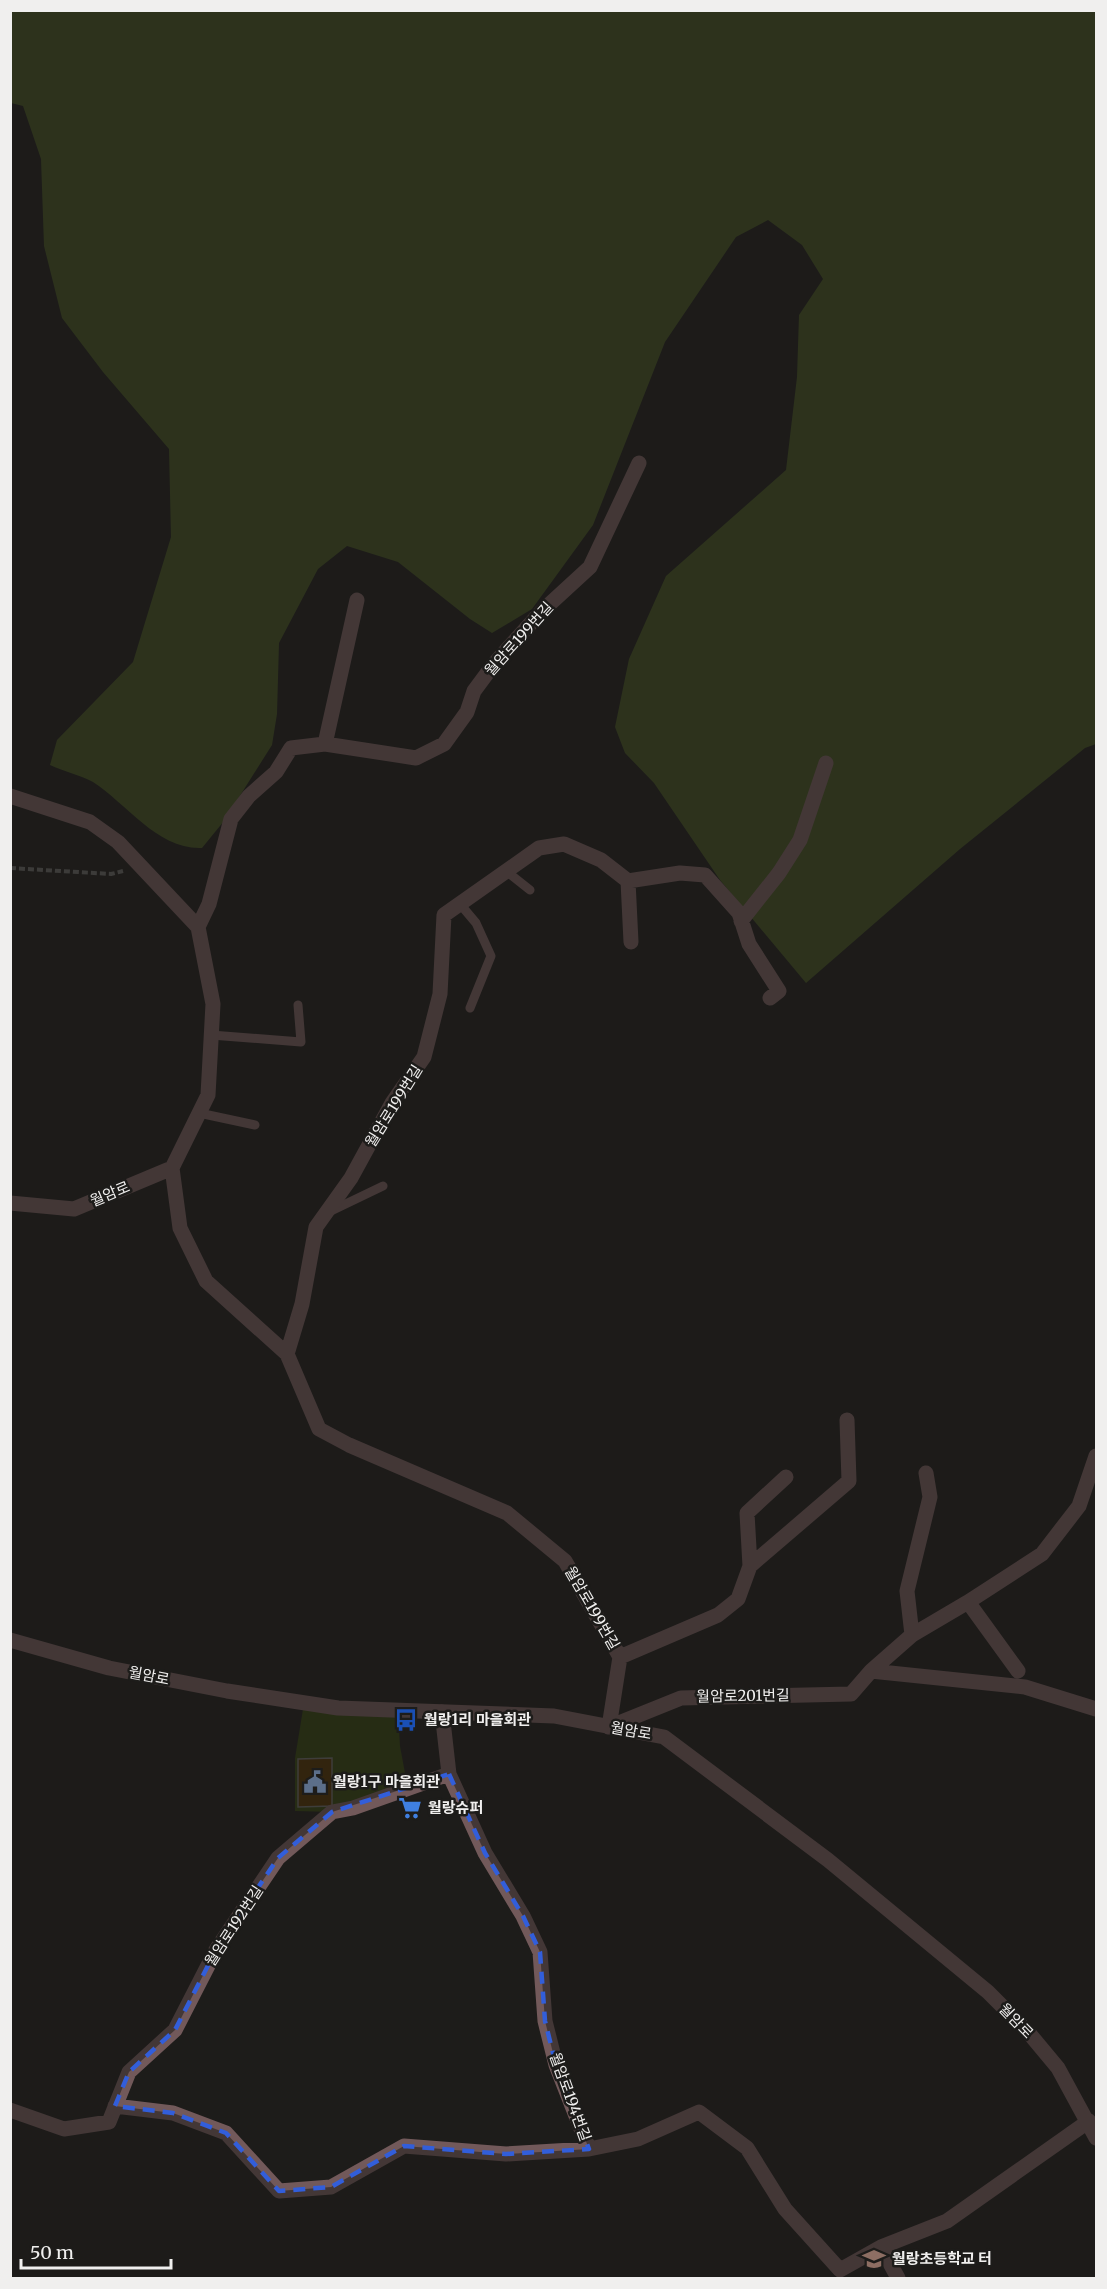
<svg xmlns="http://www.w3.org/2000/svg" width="1107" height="2289" font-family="Merriweather,'Noto Sans KR',serif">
<rect width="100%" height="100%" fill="#1d1c1a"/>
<path fill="#31400f" d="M304,1703L398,1711L400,1746L408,1789L332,1812L295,1811V1758Z"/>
<path fill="#404f20" d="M11,11H1096V744L1085,748L960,849L806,983L720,880L654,783L625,753L615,727L629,659L666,576L786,470L797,377L799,315L823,279L802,245L768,220L736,237L665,342L593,525L532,609L492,633L470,619L398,562L347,546L318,569L279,643L277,714L272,745L224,821L202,848C158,850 127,804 93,782C80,775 63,771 50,765L57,740L133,662L171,537L169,449L103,372L62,318L44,246L41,159L23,106L11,103Z"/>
<path fill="#4c3000" stroke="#676663" stroke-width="1.5" d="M332,1758V1806L298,1807V1759Z"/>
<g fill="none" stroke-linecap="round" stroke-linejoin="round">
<path stroke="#636260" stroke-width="4" stroke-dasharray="6 3" stroke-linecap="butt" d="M10,868L111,874L123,871"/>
<path stroke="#72595a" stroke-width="9" d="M506,871L530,890
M460,904L476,923L491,956L470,1008
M211,1035L301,1042L298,1005
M199,1113L255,1125
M331,1211L383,1186"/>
<path stroke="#72595a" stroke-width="15" d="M325,744L416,758L444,744L467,712L474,691L494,664L541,612L590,567L639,463
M10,796L90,822L118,842L198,927L213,1004L208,1095L172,1168L180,1228L206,1281L287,1354L319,1429L349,1445L507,1513L565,1561L620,1657L609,1727
M628,881L680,873L705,875L739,913L749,944L779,991L770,998
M741,921L779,873L800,840L826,763
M198,927L209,904L231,819L249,796L276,772L291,748L325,744L357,600
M10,1203L74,1209L172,1168
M287,1354L302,1304L316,1227L351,1178L392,1103L424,1057L440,994L444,915L539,848L564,844L601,860L628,881L631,942
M750,1566L849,1481L847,1420
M968,1602L1042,1554L1079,1506L1096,1456
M912,1635L968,1602L1018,1671
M620,1657L718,1615L738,1599L750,1566L747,1513L786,1477
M871,1671L912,1635L907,1591L930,1497L926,1473
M609,1727L681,1698L851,1694L871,1671L1025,1687L1096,1709
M449,1774L485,1853L523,1916L540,1952L545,2021L556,2065L589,2149L638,2139L699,2112L747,2148L785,2209L840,2270L881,2247L947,2221L1089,2121
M115,2106L173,2113L226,2133L279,2191L331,2187L404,2146L506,2154L589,2149
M10,2110L64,2129L109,2122L129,2072L175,2030L216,1950L278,1858L332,1812L353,1808L449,1774L442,1712
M881,2247L898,2278"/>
<path stroke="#72595a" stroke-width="15" d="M10,1640L109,1668L227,1691L338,1708L554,1716L664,1737L828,1860L988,1992L1028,2032L1058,2068L1096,2138"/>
</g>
<path d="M0 0H1107V2289H0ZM449,1774L485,1853L523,1916L540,1952L545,2021L556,2065L589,2149L506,2154L404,2146L331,2187L279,2191L226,2133L173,2113L115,2106L129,2072L175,2030L216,1950L278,1858L332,1812Z" fill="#1d1c1a" fill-opacity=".55" fill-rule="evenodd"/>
<path fill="none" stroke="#325eda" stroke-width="4.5" stroke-dasharray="12 8" stroke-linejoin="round" d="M449,1774L485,1853L523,1916L540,1952L545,2021L556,2065L589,2149L506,2154L404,2146L331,2187L279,2191L226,2133L173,2113L115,2106L129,2072L175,2030L216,1950L278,1858L332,1812Z"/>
<defs>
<g id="bus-bare" transform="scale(1.8)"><path d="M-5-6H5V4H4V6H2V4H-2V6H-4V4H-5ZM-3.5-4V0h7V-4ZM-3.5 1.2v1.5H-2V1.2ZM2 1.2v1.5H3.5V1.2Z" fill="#1a4fb4" stroke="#1d1c1a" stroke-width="2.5" paint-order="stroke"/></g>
<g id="civic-bare" transform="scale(1.8)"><path d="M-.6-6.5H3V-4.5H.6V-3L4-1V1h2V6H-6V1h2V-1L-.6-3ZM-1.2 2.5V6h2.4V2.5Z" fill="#5c6f8a" stroke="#1d1c1a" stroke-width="2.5" paint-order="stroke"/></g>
<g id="supermarket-bare" transform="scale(1.8)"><path d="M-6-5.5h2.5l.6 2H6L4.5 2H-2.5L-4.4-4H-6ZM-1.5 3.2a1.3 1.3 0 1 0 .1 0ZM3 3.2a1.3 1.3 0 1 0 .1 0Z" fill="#3f7fe0" stroke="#1d1c1a" stroke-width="2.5" paint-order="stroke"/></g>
<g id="school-bare" transform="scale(1.8)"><path d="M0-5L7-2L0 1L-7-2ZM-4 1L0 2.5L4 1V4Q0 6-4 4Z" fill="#8d6e63" stroke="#1d1c1a" stroke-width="2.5" paint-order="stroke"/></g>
</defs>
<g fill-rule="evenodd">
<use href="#bus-bare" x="406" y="1720"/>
<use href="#civic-bare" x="315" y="1782"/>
<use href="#supermarket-bare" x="410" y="1808"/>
<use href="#school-bare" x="874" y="2259"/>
</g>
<g text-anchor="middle" stroke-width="5" stroke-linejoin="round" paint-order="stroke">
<g font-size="15" fill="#f0efee" stroke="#1d1c1a">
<text transform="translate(519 639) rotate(-48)" y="5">월암로199번길</text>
<text transform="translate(394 1106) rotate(-58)" y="5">월암로199번길</text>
<text transform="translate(110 1194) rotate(-23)" y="5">월암로</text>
<text transform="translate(592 1608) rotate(60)" y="5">월암로199번길</text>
<text transform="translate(149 1676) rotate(11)" y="5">월암로</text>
<text transform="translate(743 1696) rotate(-1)" y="5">월암로201번길</text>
<text transform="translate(631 1731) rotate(10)" y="5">월암로</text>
<text transform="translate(234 1926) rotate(-57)" y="5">월암로192번길</text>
<text transform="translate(1016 2021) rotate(46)" y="5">월암로</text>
<text transform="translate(570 2097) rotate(70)" y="5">월암로194번길</text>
</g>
<g font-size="15" font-weight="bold" fill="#f0efee" stroke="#1d1c1a" text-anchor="start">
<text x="424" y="1725">월랑1리 마을회관</text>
<text x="333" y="1787">월랑1구 마을회관</text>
<text x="428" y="1813">월랑슈퍼</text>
<text x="892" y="2264">월랑초등학교 터</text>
</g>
</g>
<rect width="1107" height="2289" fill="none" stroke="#f0efee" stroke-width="24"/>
<path d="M21 2259v9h150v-9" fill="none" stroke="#f0efee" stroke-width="3"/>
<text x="30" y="2259" font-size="18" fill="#f0efee" stroke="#1d1c1a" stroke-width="4.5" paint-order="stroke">50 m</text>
</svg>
